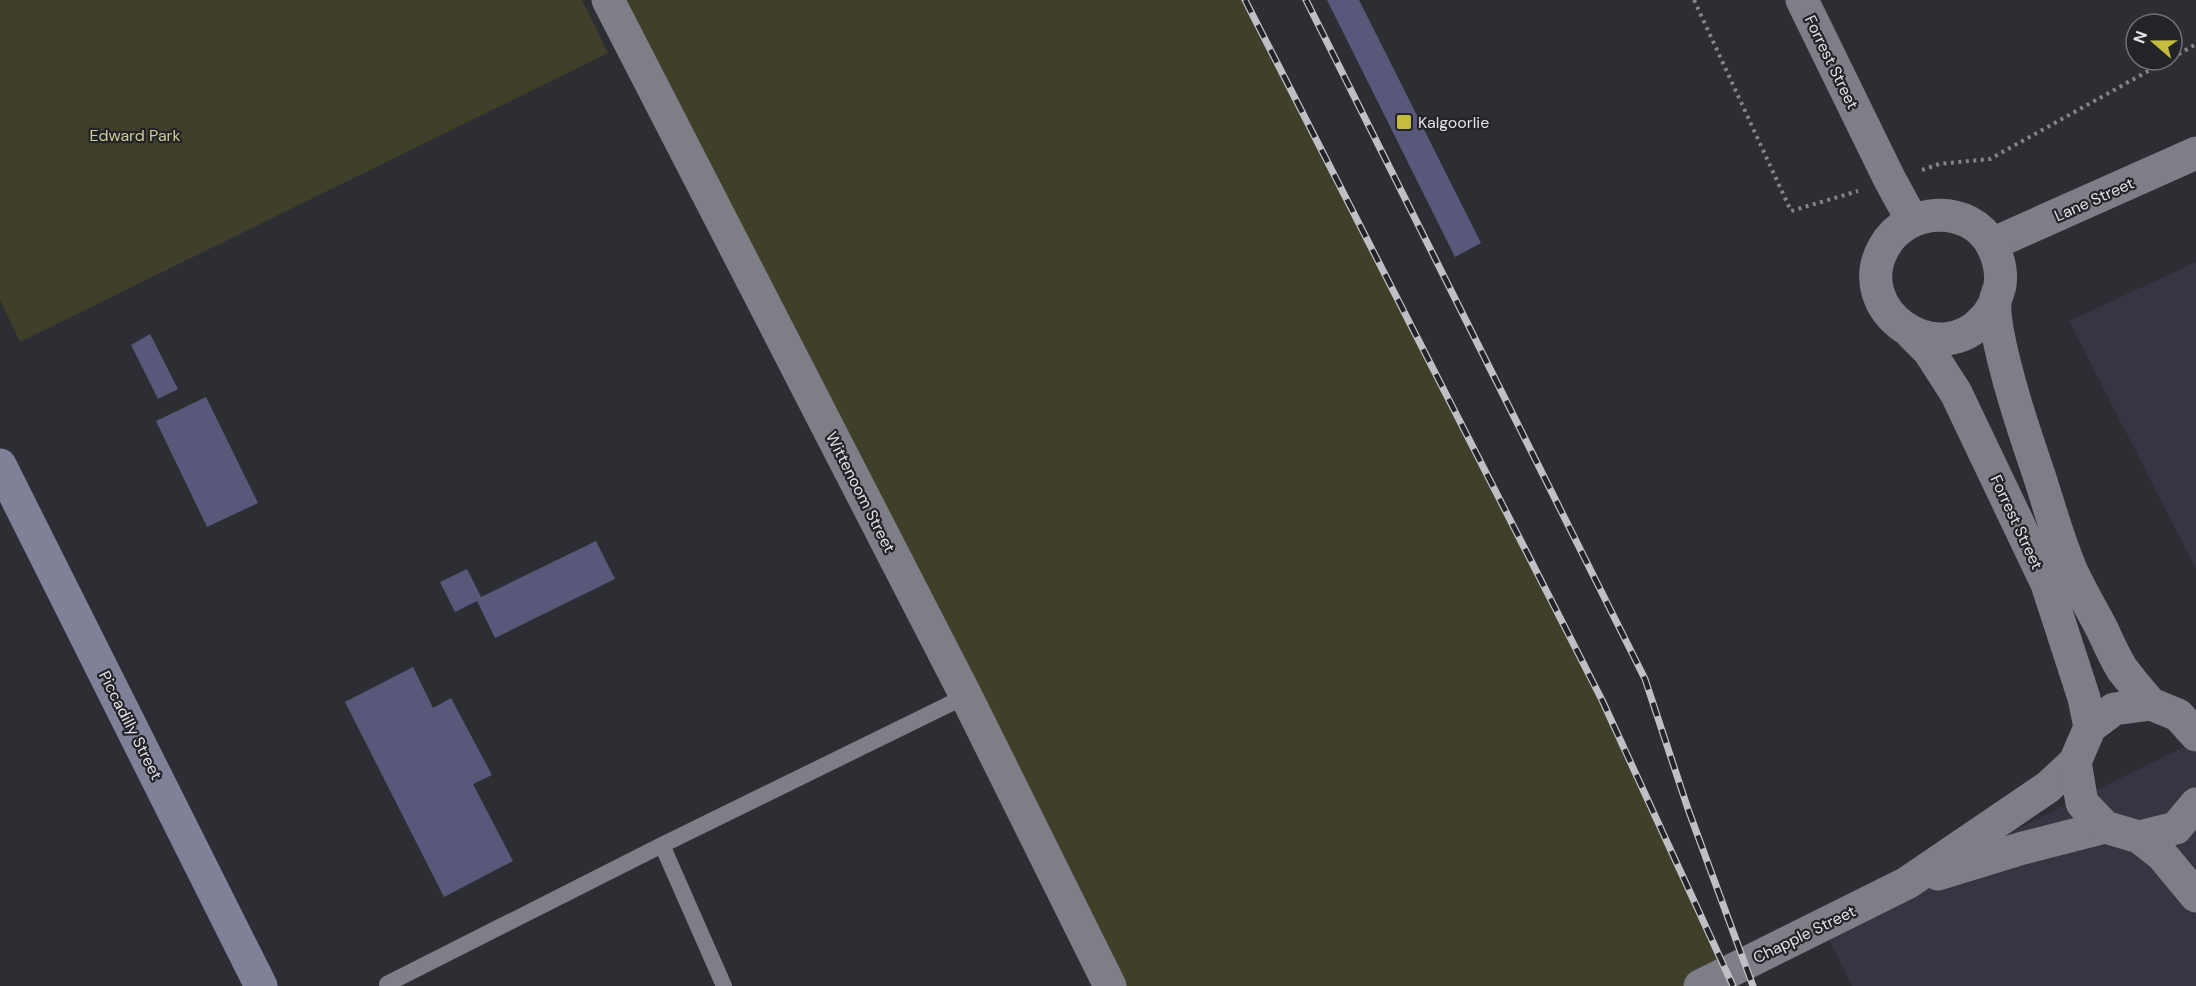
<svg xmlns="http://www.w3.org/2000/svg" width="2196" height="986" font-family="'DM Sans',sans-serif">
<rect width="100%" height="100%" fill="#2d2d34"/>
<path fill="#363643" d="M2196,262V569L2069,321Z
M2196,741V986H1852L1822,925Z"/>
<path fill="#403f29" d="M0,0H582L608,53L20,342L0,300Z
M608,0H1245L1602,700L1726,973L1729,986H1110Z"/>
<path fill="#58587a" d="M1327,0H1359L1481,243L1455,257Z
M150,334L178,389L158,399L131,345Z
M206,397L258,503L207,527L156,421Z
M596,541L615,579L495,638L477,601L455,612L440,582L467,569L481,597Z
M413,667L433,708L451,698L492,775L473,784L513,861L444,897L345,702Z"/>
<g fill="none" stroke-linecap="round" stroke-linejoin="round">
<path stroke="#84848a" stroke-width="4" stroke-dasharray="3 4.5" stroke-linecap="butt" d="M1694,0L1791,211L1858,191
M2172,58L2196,44
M1922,170L1939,164L1990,159L2168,60"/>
<path stroke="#7e7e86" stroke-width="16" d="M662,845L724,986
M388,986L387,984L662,845L966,696"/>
<path stroke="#7e7e86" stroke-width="33" d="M608,0L966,696L1110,986
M1992,244L2196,153
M1938,874L2023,848L2105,827
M1700,986L1907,883L2048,787L2075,762"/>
<path stroke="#7e7e86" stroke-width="33" d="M1802,0L1890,180L1912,220
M1995,303C1992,308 1989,314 1985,318C1938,373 1848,310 1884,247C1906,207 1969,203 1992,245C1998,257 2002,272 2000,285C1999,291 1996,296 1995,302C1994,310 1996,321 1997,329C2006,378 2024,431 2040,478C2050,509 2059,542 2072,572C2081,591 2092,610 2102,629C2108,642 2114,656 2122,669C2131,681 2141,693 2151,704
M1911,333L1929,351L1956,393L2047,584L2084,698L2090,727
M2196,735L2178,715L2151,704L2114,709L2090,727L2075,762L2082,803L2105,827L2139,837L2176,828L2196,804
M2139,837L2162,855L2196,896"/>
<path stroke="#808099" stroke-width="33" d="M0,465L261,986"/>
<g stroke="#bfbfc5" stroke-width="7">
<path id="rail" d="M1245,0L1602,700L1733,986
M1306,0L1645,679L1688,809L1753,986"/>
</g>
<use href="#rail" stroke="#23232a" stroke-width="4.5" stroke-dasharray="14" stroke-linecap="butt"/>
</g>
<rect fill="#c5bc3d" stroke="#23232a" stroke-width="2" x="1396" y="114" width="16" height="16" rx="3"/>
<g text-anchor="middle" stroke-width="4.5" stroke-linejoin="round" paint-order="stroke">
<g font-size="16" fill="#e0e0e5" stroke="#23232a">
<text transform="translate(1832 62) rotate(64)" y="6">Forrest Street</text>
<text transform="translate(2094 199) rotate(-24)" y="6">Lane Street</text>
<text transform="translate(861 492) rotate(63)" y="6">Wittenoom Street</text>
<text transform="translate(2017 522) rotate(65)" y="6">Forrest Street</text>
<text transform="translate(131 725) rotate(63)" y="6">Piccadilly Street</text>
<text transform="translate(1804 934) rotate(-26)" y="6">Chapple Street</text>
</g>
<g font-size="16" fill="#e0e0e5" stroke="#23232a" text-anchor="start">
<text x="1418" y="128">Kalgoorlie</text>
</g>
<g font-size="16" fill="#d1ce8e" stroke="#23232a">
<text x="135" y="141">Edward Park</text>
</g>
</g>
<g transform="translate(2154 42) rotate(290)"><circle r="28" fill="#23232a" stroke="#6f6f75" stroke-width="1.5"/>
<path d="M0-4.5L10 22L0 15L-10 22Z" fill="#c5bc3d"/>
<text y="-9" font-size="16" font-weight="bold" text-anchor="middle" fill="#e0e0e5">N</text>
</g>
</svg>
